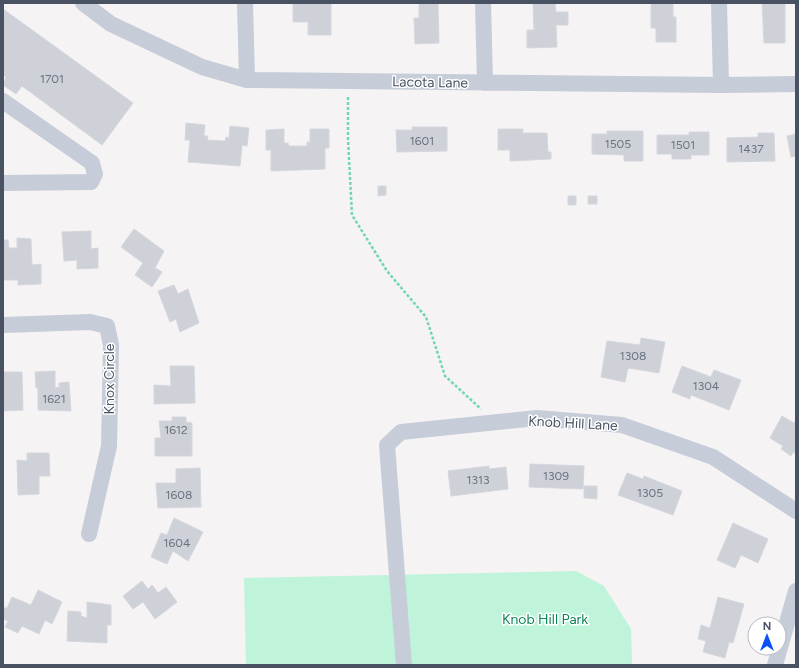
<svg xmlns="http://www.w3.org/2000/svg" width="799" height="668" font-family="Figtree,sans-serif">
<rect width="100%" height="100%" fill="#f5f3f3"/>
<path fill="#bff4db" d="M576,571L604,586L631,629L632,665H246L244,578Z"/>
<path fill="#ced1d8" stroke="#d6d7de" d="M293,3H331V35H308V22H293Z
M419,3H438L439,43L415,44L414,18H419Z
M533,3H555L556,12H568V25H556L557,47L527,48V30H534Z
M651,3H673V17H676V42H656V28H651Z
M762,3H794H785V43H764Z
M3,9L133,103L102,145L22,86L16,94L3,85L6,77L3,74Z
M186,123L205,125L204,136H208L207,140L225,141L226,137L229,138L230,126L249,128L247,146L242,145L240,166L188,162L190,140H185Z
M412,127H447V151L397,152L396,130H412Z
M284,129V143H288L289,146H307V142H310V129H329V148H325V169L271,171V150H266V130Z
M498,129H523V133H547L548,152H551V159L510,161V150H498Z
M607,131H643V161H624V155L592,154V134H607Z
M689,132H709V155H691V159H672V154H657V135H689Z
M758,133H774L775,161L727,162V138L758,137Z
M796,134V156L791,157L787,136Z
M378,186H386V195L378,196Z
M568,196H576V205H568Z
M588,196H597V204H588Z
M134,229L164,251L155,268L162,272L152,287L135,275L143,263L121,247Z
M91,231V249L98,248V268L77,269V260L64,261L62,232Z
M17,238L31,239L32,265L41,264V284L18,285V280H3V240H8L9,248H17Z
M174,285L178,294L188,289L199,323L180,332L176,319L170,322L158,291Z
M641,338L665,342L659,373L628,368L625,382L601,377L607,341L640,345Z
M170,366H194L195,403L154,404V385L171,386Z
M682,366L711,377L714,370L741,380L729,410L691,395L690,399L672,392Z
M55,371V388L59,387V383L69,382L71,411L38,410V388H36L35,372Z
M3,372H22L23,410L3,411Z
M782,416L794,423L796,419V454L793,452L791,456L781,449L783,446L770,438Z
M172,417H186V422L192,423V456H155V438H161L159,421H172Z
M27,453H49L50,476H39V494L18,495L17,460L27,461Z
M530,464L584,466L583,489L529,487Z
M489,466V469L506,467L508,489L451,496L448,471Z
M200,468L201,507L158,508L156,483H176V469Z
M627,473L643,479L644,476L682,491L673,515L618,495Z
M584,486H597V499L584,498Z
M174,518L203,532L188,561L173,551L167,564L151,557L161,533L167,535Z
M733,523L768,539L758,563L741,555L735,568L717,560Z
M142,581L148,589L152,585L158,593L166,587L177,602L155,619L143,602L133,609L123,596Z
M38,590L62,602L52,624L45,620L39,634L22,626L18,633L5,627L8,621L3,619V608H7L12,597L31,605Z
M718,597L744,604L733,643L729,642L725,658L703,652L706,641L698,639L701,625L710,628Z
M87,602L111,605V625H107V643L67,641L68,611L81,612V616L87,618Z"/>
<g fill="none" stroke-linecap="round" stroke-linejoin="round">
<path stroke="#73d6b3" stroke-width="2.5" stroke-dasharray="3 2" stroke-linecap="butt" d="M348,97V139L352,215L387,271L426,317L445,376L481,409"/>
<path stroke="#c6ccd8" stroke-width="16" d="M83,3L111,24L202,67L247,80L721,85L796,84
M245,3L247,80
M483,3L485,83
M719,3L721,85
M3,101L92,163L95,174L91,182L3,183
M3,325L90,322L107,326L111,345L109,446L89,534
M404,665L387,445L401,432L537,418L622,425L713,457L796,511
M775,665L796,591"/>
</g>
<g text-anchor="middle" stroke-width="3" stroke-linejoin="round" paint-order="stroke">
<g font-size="12" fill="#6a7280">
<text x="52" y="83">1701</text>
<text x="422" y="145">1601</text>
<text x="618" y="148">1505</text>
<text x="683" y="149">1501</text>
<text x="751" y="153">1437</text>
<text x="633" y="360">1308</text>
<text x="706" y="390">1304</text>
<text x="54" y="403">1621</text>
<text x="176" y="434">1612</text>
<text x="556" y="480">1309</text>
<text x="478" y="484">1313</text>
<text x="650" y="497">1305</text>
<text x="179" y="499">1608</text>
<text x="177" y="547">1604</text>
</g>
<g font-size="14" fill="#485262" stroke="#fff">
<text transform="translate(430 82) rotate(1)" y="5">Lacota Lane</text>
<text transform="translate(109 379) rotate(-90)" y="5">Knox Circle</text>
<text transform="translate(573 423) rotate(3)" y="5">Knob Hill Lane</text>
</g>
<g font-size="14" fill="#0f8258" stroke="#fff">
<text x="545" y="624">Knob Hill Park</text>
</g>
</g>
<rect width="799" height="668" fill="none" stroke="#485262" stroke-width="8"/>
<g transform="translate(767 636)"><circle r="19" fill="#ffffff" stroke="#b6bac0"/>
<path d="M0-3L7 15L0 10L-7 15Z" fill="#0b51f7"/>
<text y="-6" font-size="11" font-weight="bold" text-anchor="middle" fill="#485262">N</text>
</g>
</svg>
